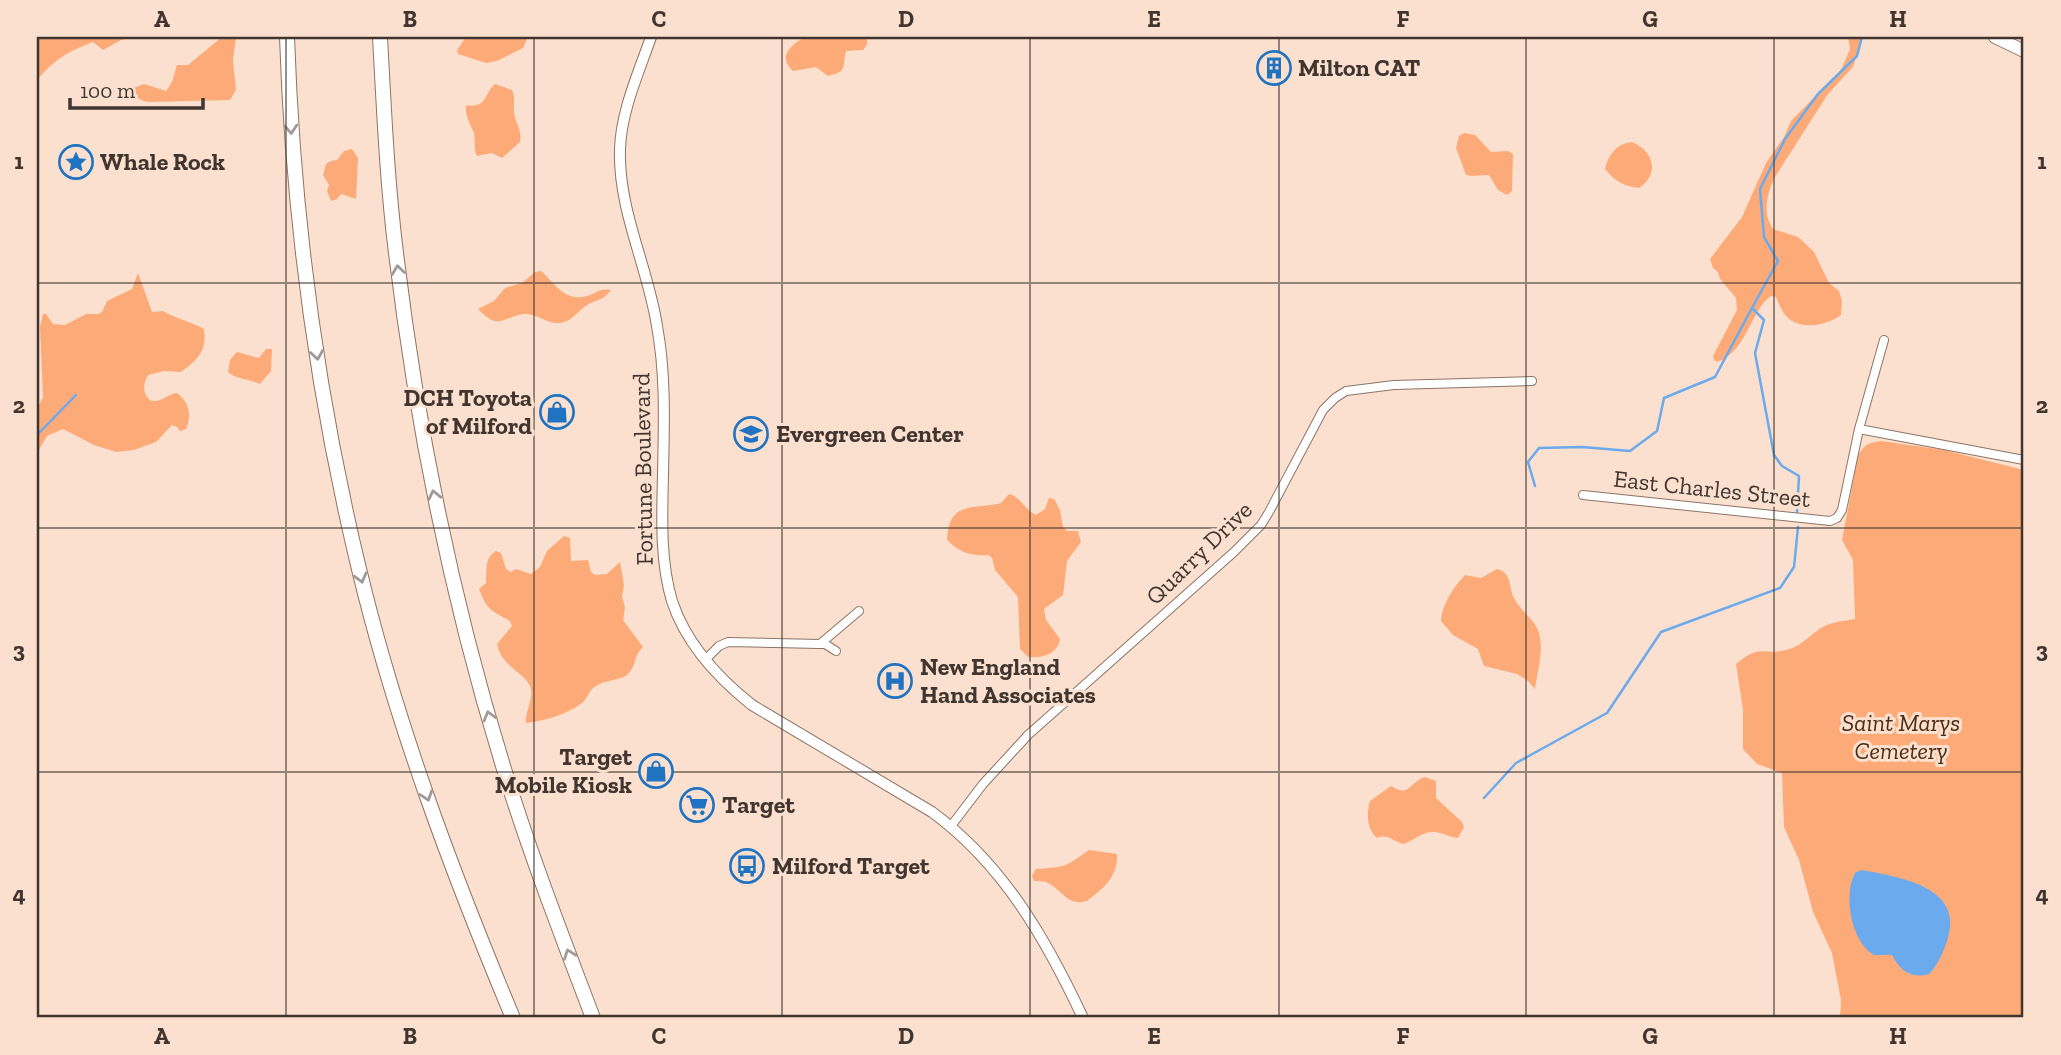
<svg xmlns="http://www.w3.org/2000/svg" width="2061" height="1055" font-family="'Zilla Slab',serif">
<rect width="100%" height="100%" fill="#fce0cf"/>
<path fill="#fcab78" d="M37,37H133L121,40L103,50L93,42C67,52 55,59 37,80Z
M222,37H236L233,61L236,90L230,100L149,102C140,101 135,97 131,89L144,84L166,91L172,82L177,65H188Z
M466,37H528L523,48L497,61L486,63L458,54L457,50Z
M805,37H867V45L863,50L846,51C842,68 848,71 828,76L816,67L793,71C777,56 791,45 805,37Z
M1848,37H1863L1853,67L1828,94L1775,177C1767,193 1762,213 1773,229L1798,237L1814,252L1829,283L1839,291L1842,301L1841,315C1828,325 1801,331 1787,317C1782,312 1779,304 1776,297L1771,296C1751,309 1747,352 1717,362L1714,360L1713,356L1737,310L1736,298L1720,279L1718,272L1713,268L1710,259L1742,217L1766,163L1784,137L1791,121L1841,70L1850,49Z
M495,84L512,90C516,98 513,104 514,113C516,124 522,130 520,142L502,158L492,153L477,156C473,148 476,142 474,133C470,123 465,117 466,106C469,105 473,106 477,105C486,103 488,89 495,84Z
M1464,133L1475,135L1491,152L1508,151L1513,154L1512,191L1507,195L1498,190L1489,175L1471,176L1466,175L1456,148L1459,136Z
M1632,142C1654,151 1660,174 1639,188C1623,186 1615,181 1605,169C1609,154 1616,144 1632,142Z
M352,149L358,158L356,199L341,194L337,199L331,201L327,191L329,185L323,175L326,164L331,161L337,160L344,151Z
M541,271C556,284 565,304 590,295C598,292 601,288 611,290C603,301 600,298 589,304C576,311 572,324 556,323C545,322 535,313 523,314C501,318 499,331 478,309L494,301L505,288L522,283L535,272Z
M138,273L152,312L163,311C176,319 190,321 204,329C207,351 198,360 181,372L164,371L148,375C143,384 142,393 151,401C163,402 167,394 177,393C189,402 192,415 186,429L180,431L177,427L172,425L156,442L134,450L116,452L94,445L63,429L47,436L37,453V409L43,397L40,327L43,314H46L53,324L65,325L86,314H98L102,312L107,301L132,289Z
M266,349H272L271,371L260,384C250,379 235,379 228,372L230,360L237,352L259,358Z
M1881,441L1944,450L2024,470V1018H1840L1841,1000L1832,953L1813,912L1799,860L1784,827L1782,773L1757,764L1743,749V710L1736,664C1762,643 1760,656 1786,650C1800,647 1808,637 1818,630C1829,622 1843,621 1855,619L1853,560L1842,540L1858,456C1863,445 1870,442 1881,441Z
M1009,494C1020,496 1025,510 1036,515L1045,509L1049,498L1054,499L1060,510L1063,527L1067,531H1078L1081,542L1067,561L1063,595L1044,609L1046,620L1060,639C1057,655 1042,658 1028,657L1020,649L1018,597L995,570L992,558L989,555C971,556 960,553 947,540C949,500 973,510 1001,503Z
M564,536L570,538L571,561L588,560L591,572L595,575L607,574L620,562L624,585L622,596L625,608L623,620L643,647C634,654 636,668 627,675C618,681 605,680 596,686C589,689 588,698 582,703C568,714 544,721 526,723C525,712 533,700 531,689C528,674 501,667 497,644L512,626L510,621C491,610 488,612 479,589L486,583C487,571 484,558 496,551L501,553L506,569L511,572L516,569L531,574L540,567L547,551Z
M1497,569C1511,572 1509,585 1513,596C1517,606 1527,614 1534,623C1547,641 1538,668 1535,689L1527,680L1517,674L1484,666L1478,649L1453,635L1441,621C1442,604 1454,587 1465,575L1481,578Z
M1425,777L1436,781V798L1462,822L1464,827L1458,838C1449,837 1442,832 1433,832C1422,832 1414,840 1404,844C1394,842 1388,833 1377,838C1367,830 1366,813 1370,801L1391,786C1410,798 1408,783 1425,777Z
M1089,850L1117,854C1118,877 1104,888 1087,901C1067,907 1062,889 1046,882C1043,881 1038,881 1034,881L1032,876L1036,869C1066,867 1065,867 1089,850Z"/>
<path fill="#6baaed" d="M1861,870C1900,877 1966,887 1947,941C1943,952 1938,965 1929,974C1911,979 1900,971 1892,955H1874C1851,942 1843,895 1855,873Z"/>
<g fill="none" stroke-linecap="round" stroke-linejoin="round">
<path stroke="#6baaed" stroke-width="2.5" d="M37,435L76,395
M1535,486L1528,462L1539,448L1582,447L1630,451L1657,431L1664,398L1715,377L1752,308
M1797,512L1799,476L1782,466L1774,455L1755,353L1764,320L1752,308L1778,261L1764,237L1760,189L1785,139L1818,94L1857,56L1862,37
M1484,798L1516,763L1607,713L1661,632L1780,588L1794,567L1798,527"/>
<g stroke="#8c7465" stroke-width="10">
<path id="street" d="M1859,429L2024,460
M1583,495L1830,521L1837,518L1842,510L1859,429L1884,340
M836,651L825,644H820L859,611
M705,660L719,646L728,642L820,644
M951,826L983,784L1028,735L1234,552L1261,525L1269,512L1323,410L1335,398L1346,391L1394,385L1532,381"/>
</g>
<g stroke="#8c7465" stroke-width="12">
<path id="secondary" d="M651,37C639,72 621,111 620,149C618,210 648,267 657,326C666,375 664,425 663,474C662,517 660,561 672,601C686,644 718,678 752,705L932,812C1003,864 1046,939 1083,1018"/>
</g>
<g stroke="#8c7465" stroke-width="14">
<path id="primary" d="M1995,37L2024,51"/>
</g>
<g stroke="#8c7465" stroke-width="16">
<path id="highway" d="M287,37C293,216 317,395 359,569C396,723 452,872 513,1018
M380,37C384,109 387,181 396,253C417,427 452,601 504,769C530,854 562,936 593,1018"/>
</g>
<use href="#street" stroke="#fff" stroke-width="8"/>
<use href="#secondary" stroke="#fff" stroke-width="10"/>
<use href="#primary" stroke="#fff" stroke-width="12"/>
<use href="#highway" stroke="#fff" stroke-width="14"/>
</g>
<defs><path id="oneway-chevron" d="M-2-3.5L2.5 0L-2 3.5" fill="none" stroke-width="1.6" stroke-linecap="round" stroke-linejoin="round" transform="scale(1.75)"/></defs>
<g stroke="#a09a97">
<use href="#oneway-chevron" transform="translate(291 129) rotate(86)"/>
<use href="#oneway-chevron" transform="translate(398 270) rotate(-98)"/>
<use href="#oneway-chevron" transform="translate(317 355) rotate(81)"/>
<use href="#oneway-chevron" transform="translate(434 495) rotate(-102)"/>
<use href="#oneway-chevron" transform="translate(361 578) rotate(75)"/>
<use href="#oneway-chevron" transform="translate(489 716) rotate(-106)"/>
<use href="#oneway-chevron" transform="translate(427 796) rotate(72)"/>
<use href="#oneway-chevron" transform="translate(569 954) rotate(-110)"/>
</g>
<path fill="none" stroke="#40352f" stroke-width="2" stroke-opacity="0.55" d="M286,37V1018M534,37V1018M782,37V1018M1030,37V1018M1279,37V1018M1526,37V1018M1774,37V1018M37,283H2024M37,528H2024M37,772H2024"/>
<defs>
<g id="building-ring" transform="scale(1.75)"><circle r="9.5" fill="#fce0cf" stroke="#1f73c1" stroke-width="1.5"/><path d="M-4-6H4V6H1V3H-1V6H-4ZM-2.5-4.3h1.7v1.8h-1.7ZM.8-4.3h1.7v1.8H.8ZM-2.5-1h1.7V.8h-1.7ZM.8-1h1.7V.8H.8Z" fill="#1f73c1"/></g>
<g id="sight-ring" transform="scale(1.75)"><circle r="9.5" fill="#fce0cf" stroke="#1f73c1" stroke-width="1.5"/><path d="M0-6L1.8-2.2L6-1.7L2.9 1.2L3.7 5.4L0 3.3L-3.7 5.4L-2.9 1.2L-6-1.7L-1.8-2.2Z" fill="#1f73c1"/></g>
<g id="shop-ring" transform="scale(1.75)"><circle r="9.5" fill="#fce0cf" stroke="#1f73c1" stroke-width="1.5"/><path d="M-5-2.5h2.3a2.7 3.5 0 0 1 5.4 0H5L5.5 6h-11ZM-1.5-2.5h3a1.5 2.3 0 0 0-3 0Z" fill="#1f73c1"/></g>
<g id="school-ring" transform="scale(1.75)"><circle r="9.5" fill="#fce0cf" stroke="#1f73c1" stroke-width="1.5"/><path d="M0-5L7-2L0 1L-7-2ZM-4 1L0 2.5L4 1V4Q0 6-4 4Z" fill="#1f73c1"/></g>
<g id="hospital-ring" transform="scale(1.75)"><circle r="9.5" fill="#fce0cf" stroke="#1f73c1" stroke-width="1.5"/><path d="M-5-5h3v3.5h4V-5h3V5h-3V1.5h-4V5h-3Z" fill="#1f73c1"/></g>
<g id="supermarket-ring" transform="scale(1.75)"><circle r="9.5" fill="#fce0cf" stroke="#1f73c1" stroke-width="1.5"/><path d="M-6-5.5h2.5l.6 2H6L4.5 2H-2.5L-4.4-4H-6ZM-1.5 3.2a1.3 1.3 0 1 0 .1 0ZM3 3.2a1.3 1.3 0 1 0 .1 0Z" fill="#1f73c1"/></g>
<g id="bus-ring" transform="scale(1.75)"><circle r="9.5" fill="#fce0cf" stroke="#1f73c1" stroke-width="1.5"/><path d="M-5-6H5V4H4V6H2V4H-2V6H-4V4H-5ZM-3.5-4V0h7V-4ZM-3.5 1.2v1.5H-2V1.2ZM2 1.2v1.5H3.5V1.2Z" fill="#1f73c1"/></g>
</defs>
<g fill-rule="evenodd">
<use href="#building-ring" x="1274" y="68"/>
<use href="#sight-ring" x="76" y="162"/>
<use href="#shop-ring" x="557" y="412"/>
<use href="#school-ring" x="751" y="434"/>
<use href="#hospital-ring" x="895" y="681"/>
<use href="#shop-ring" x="656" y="771"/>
<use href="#supermarket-ring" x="697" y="805"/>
<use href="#bus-ring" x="747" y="866"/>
</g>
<g text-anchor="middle" stroke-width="6" stroke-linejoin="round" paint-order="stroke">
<g font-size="24" font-weight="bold" fill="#40352f" stroke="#fce0cf" text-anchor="start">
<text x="1298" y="76">Milton CAT</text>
<text x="100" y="170">Whale Rock</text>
<text x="532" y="406" text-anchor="end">DCH Toyota<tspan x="532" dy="28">of Milford</tspan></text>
<text x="776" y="442">Evergreen Center</text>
<text x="920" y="675">New England<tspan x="920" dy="28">Hand Associates</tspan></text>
<text x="632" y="765" text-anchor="end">Target<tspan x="632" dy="28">Mobile Kiosk</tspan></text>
<text x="722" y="813">Target</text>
<text x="772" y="874">Milford Target</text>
</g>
<g font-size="24" fill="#40352f" stroke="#fce0cf">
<text transform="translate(643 469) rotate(-91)" y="8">Fortune Boulevard</text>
<text transform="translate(1712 489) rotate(6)" y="8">East Charles Street</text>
<text transform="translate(1199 553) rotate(-44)" y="8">Quarry Drive</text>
</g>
<g font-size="24" font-style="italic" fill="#4e2d17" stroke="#fce0cf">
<text x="1901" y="731">Saint Marys<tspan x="1901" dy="28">Cemetery</tspan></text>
</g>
</g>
<rect width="2061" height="1055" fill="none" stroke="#fce0cf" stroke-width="77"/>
<path d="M70 98v10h133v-10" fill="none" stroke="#40352f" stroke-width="3.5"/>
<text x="80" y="98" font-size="21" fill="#40352f" stroke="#fce0cf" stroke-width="5" paint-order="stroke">100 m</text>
<rect x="38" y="38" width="1984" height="978" fill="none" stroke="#40352f" stroke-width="2.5"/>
<g font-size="23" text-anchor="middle" font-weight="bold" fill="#40352f">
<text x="162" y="27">A</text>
<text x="410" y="27">B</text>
<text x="659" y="27">C</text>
<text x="906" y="27">D</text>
<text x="1154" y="27">E</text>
<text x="1403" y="27">F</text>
<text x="1650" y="27">G</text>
<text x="1898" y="27">H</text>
<text x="19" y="169">1</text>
<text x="2042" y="169">1</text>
<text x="19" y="413">2</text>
<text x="2042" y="413">2</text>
<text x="19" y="658">3</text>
<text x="2042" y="658">3</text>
<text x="19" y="902">4</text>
<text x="2042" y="902">4</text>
<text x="162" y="1044">A</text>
<text x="410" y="1044">B</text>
<text x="659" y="1044">C</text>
<text x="906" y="1044">D</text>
<text x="1154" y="1044">E</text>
<text x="1403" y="1044">F</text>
<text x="1650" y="1044">G</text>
<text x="1898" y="1044">H</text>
</g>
</svg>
